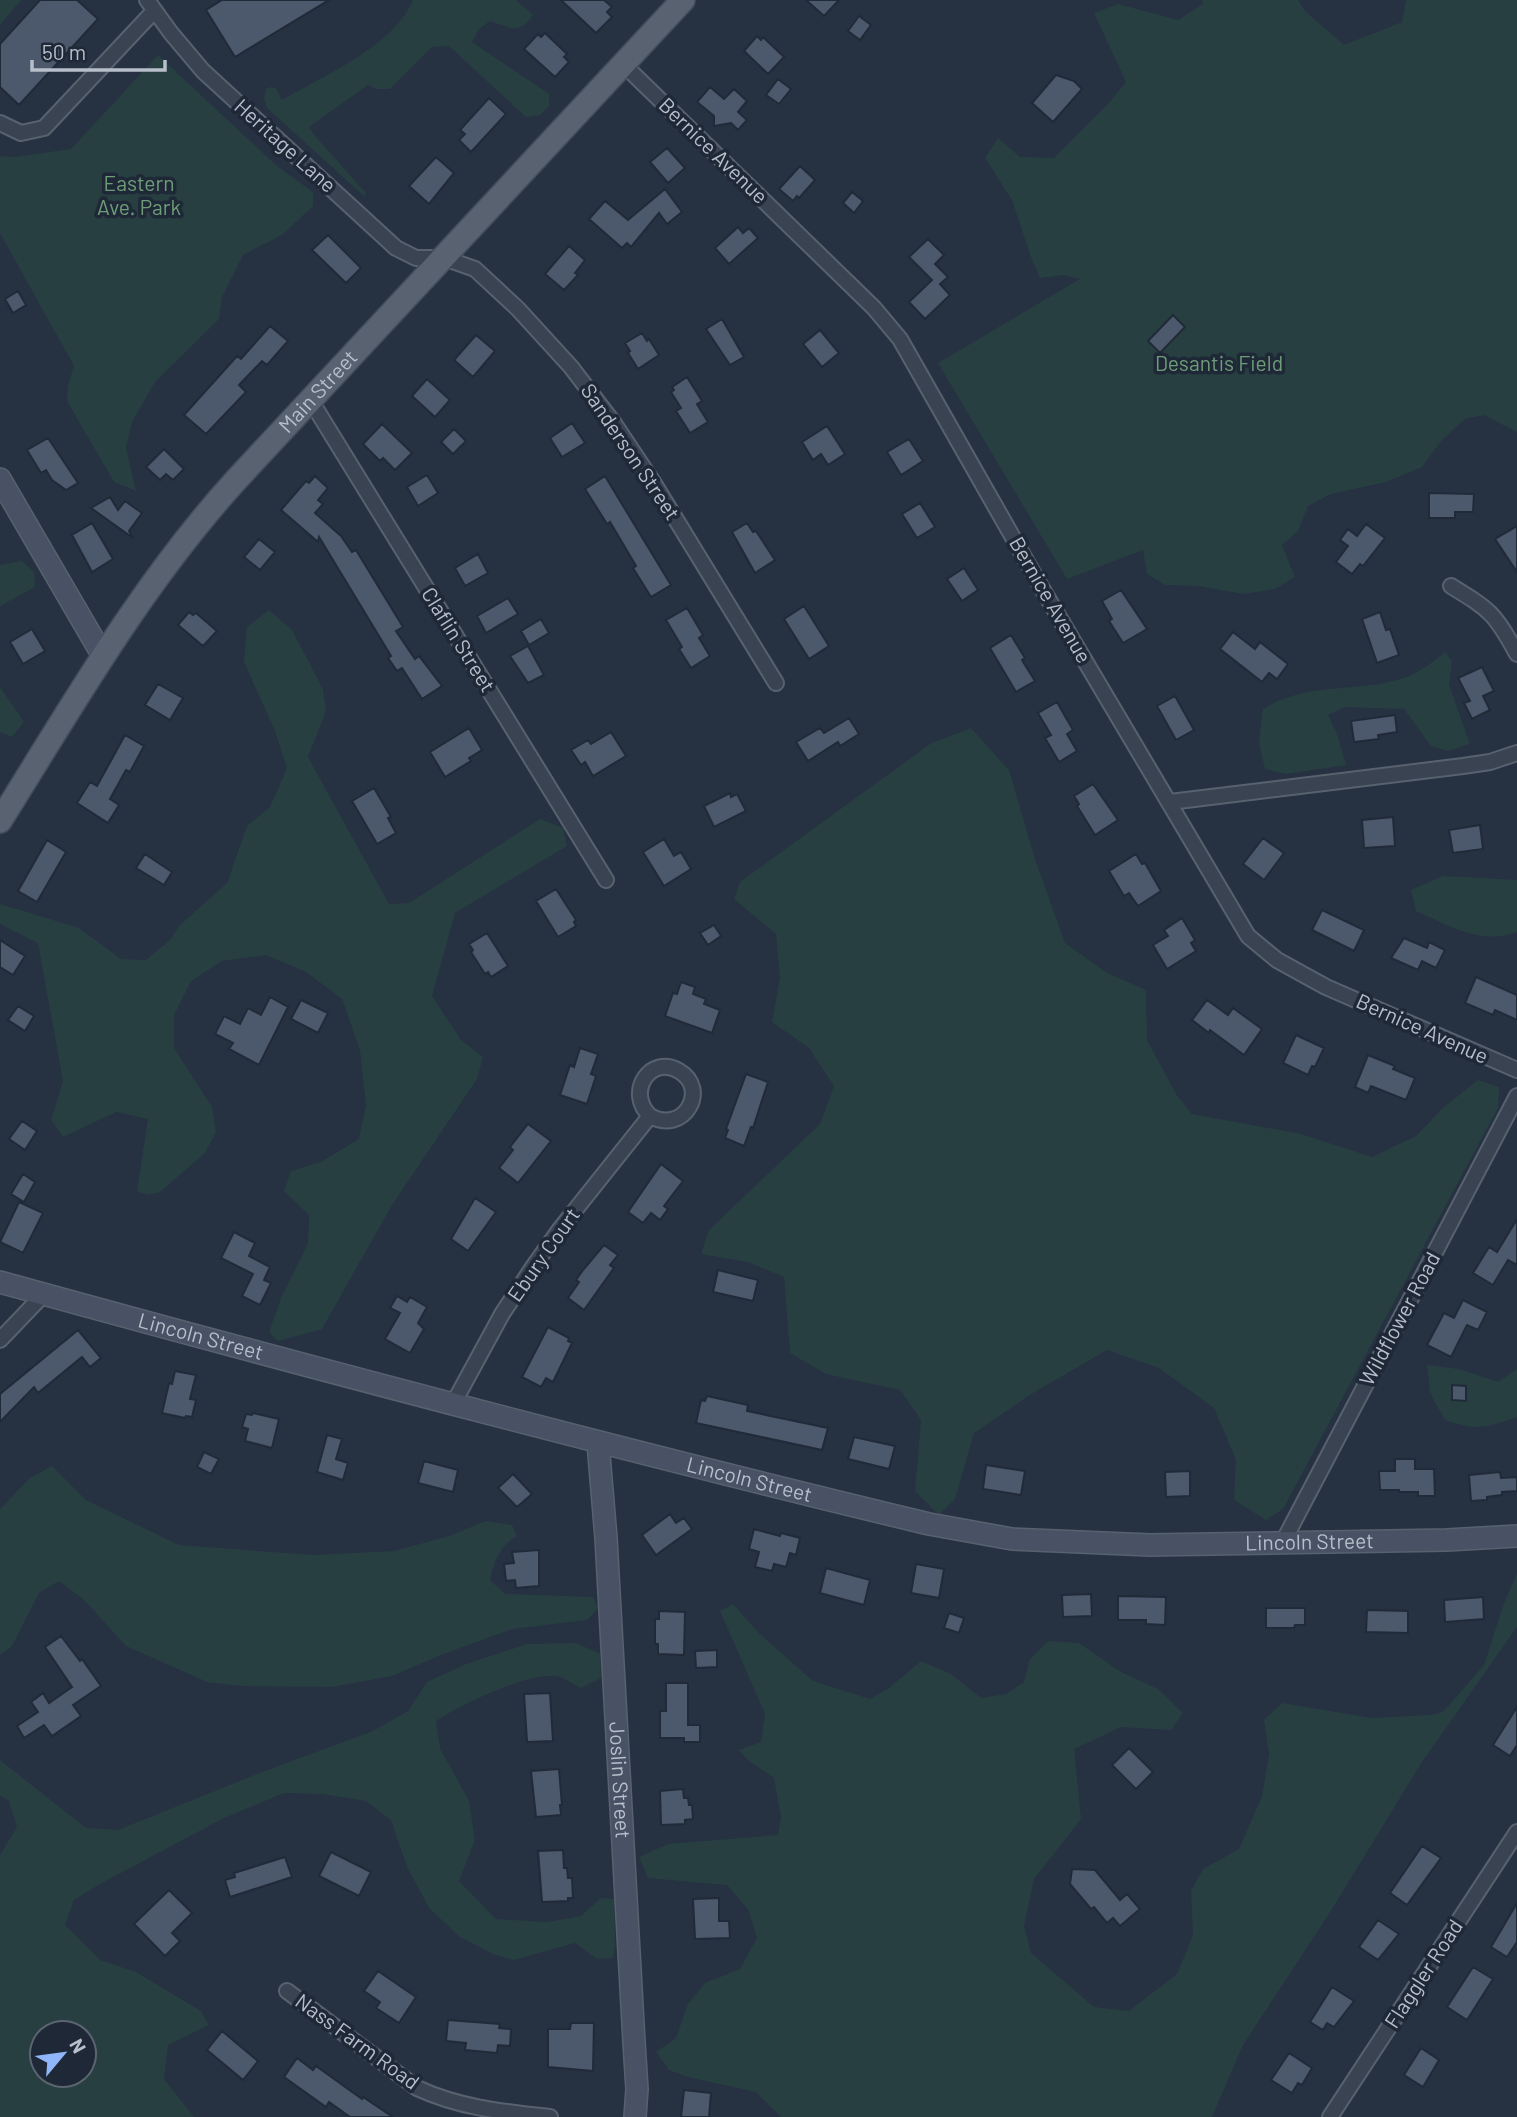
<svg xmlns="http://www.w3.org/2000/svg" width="1517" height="2117" font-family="Barlow,sans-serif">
<rect width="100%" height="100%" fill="#263142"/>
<path fill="#283f42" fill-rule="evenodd" d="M0,0H21L0,25Z
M413,0H516L533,15C519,35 511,28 490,21L479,29L472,42L549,94V106L540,115L526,117L449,46L432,47L390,89H376L368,85L309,127L315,136L365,192V197L267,108L264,99L266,89L271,87L276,88L282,100C323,76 395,45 413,0Z
M1202,0H1298L1305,11L1344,45L1402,22L1406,0H1517V432L1484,415L1465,419L1442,440L1422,467L1386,482L1331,494L1308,506L1298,531L1282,545L1295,577L1275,589L1244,594L1198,586L1165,585L1147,574L1143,550L1067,579L938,363L1080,279L1063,275L1040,278L1031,257L1012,200L985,158L998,138L1020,157L1054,158L1107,105L1126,82L1094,13L1118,4L1178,20L1203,4Z
M158,55L277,166L313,192V206L282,235L243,255L222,297L219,319L155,382L132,422L126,448L136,491L114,482L67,401L68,385L74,366L0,233V156L15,157L71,149Z
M22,561L34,572L35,587L0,606V565Z
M269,610L292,630L323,689L326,711L308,757L389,904L409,903L540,819L563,828L567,846L455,913L432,996L461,1040L483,1057L477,1079L392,1205L322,1329L278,1341L269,1332L281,1298L308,1243L309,1215L284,1191L291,1171L321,1162L359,1139L366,1105L360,1050L342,999L306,972L266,955L222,961L191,981L174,1015V1048L212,1107L216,1132L205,1153L160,1192L147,1195L137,1191L148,1119L116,1112L63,1137L51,1120L63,1081L38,943L0,924V904L79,928L121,959L146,960L170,940L180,925L227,883L247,826L270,807L287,768L275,731L244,662L247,627Z
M1445,652L1452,661L1449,685L1470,744L1448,751L1431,746L1404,709L1345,707L1328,715L1337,734L1346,765L1286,774L1265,769L1259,743L1263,709C1303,684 1350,691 1394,681C1413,677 1431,664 1445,652Z
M0,687L24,722L12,737L0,732Z
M971,728L1009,770L1035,859L1065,943L1107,973L1146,990L1147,1040L1176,1094L1192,1114L1301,1134L1372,1157L1416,1136L1444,1107L1478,1080L1499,1087L1498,1108L1283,1509L1266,1520L1234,1500L1236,1460L1214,1408L1159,1368L1107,1350L1033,1393L974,1433L955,1499L939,1515L915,1491L921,1420L900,1390L826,1374L790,1353L784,1277L748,1262L701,1254L709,1230L820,1124L834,1086L809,1048L772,1022L780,978L776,934L734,899L740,882L930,744Z
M1443,876L1517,880V932C1481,946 1448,925 1416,911L1411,890Z
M1427,1365L1459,1369L1498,1382L1517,1369V1417C1486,1428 1476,1431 1445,1420L1430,1393Z
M52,1466L86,1500L179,1545L312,1555L394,1551L449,1536L486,1521L512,1525L517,1536C499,1546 494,1562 490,1580L505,1594L593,1597L598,1608L587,1620L512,1629L441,1655L392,1676L332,1687L241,1686L207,1682L126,1646L83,1599L59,1581L39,1593L12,1646L0,1655V1509L30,1478Z
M1517,1573V1627L1422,1762L1329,1914L1243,2045L1212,2117H781L756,2092L688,2077L669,2070L656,2052L676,2038L688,2004L705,1983L740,1969L757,1938L748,1909L727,1885L648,1878L639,1857L668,1844L778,1835L781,1817L774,1778L749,1761L739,1750L761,1742L765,1714L720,1611L733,1604L759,1633L813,1681L870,1699L889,1688L921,1661L951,1674L981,1698L1006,1694L1024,1682L1030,1659L1048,1641L1079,1643L1121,1672L1158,1689L1183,1713L1171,1730L1121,1727L1074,1749L1081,1819L1034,1879L1024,1926L1031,1953L1094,2007L1129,2011L1177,1974L1193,1935L1191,1891L1203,1869L1239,1849L1262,1796L1269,1754L1264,1720L1282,1703L1371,1718L1430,1715L1443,1712L1484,1665L1503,1606Z
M576,1643L600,1654L601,1678L581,1688C574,1685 564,1677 557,1676C529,1672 459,1705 436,1721L440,1748L469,1801L475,1840L459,1881L496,1919L547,1922L581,1916L601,1898L614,1899L615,1944L613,1958L597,1959L575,1943L514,1960L495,1955L460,1937L429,1908L407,1867L391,1820L366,1801L322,1794L284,1793L224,1818L100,1884L74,1900L65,1925L100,1960L136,1972L201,2011L209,2025L168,2045L164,2079L194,2117H0V1855L17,1827L9,1801L0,1796V1760L86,1828L118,1830L257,1774L373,1731L408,1711L427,1682L466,1664L527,1644ZM84,2033V2075H42V2033Z"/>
<path fill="#4c586b" stroke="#212a38" stroke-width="2" d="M40,0H77L98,19L19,105L0,87V44Z
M222,0H329L235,57L206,10Z
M561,0H604L612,7L607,12L612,17L596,33Z
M806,0H839L824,16Z
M859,16L871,25L860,40L848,31Z
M545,33L567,54L564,57L569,62L555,77L524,49L538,34L541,37Z
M757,36L761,40L763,37L784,57L768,74L744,51Z
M1056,75L1074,81L1082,89L1053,122L1032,103Z
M778,79L791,89L779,104L766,95Z
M710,87L724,99L734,89L747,101L738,112L747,120L738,130L731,123L714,126V116L697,102Z
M489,98L506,114L471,152L459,140L465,134L460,130Z
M667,148L685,168L668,183L650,162Z
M436,157L454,173L429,204L409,186Z
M800,166L815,180L799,198L797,196L793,201L779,189Z
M665,189L682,212L667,224L659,213L631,247L627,243L622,248L589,219L605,201L628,220Z
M852,192L863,201L854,213L843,203Z
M738,227L743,233L749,228L758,238L729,264L715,248Z
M328,235L361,268L346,283L312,250Z
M928,239L944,255L935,264L948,277L940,284L950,295L925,319L909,302L932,280L909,257Z
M569,246L585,260L575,273L578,275L564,290L545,274Z
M18,291L26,305L13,313L5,299Z
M1173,315L1185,327L1160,353L1148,341Z
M722,319L744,357L730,365L706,329Z
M270,326L288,341L267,365L262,361L239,385L246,392L206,434L184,415L237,356L241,359Z
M820,330L839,353L822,367L803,344Z
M642,333L647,341L649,339L659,355L638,369L628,353L630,351L625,343Z
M476,335L495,351L473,377L454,360Z
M687,377L702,401L697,404L708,422L690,433L676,411L681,408L671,392L674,390L672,387Z
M427,379L450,400L435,417L412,396Z
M572,423L585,443L562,457L550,438Z
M382,424L412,453L395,470L383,458L380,461L363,444Z
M827,426L845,454L828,465L821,454L813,460L802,442Z
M454,429L466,441L453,454L441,442Z
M48,438L78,483L66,490L52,480L46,470L41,473L27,450Z
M909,439L923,461L901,475L887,452Z
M164,449L184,469L173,480L166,474L160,480L146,467Z
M427,475L438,493L418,506L407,487Z
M315,476L328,488L318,500L323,504L315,513L341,536L352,552L356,550L403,627L396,631L415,659L419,656L442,686L422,699L402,668L397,671L388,658L391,656L319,537L318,542L281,510L306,481L309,483Z
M605,476L671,585L651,597L633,568L636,566L610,522L607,524L585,489Z
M1429,493L1474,494L1473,512H1455V518H1429Z
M110,497L118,510L125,501L142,513L129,531L133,538L91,508Z
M920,503L935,527L917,538L902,514Z
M92,523L113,559L92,572L72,535Z
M747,523L753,532L756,531L775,560L755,573L732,532Z
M1366,524L1385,538L1363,566L1360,564L1352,574L1336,562L1348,546L1340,540L1348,529L1357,536Z
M1517,526V572L1495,539Z
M259,539L275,552L260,570L244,557Z
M478,554L488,573L465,586L455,568Z
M964,568L978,590L962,601L947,579Z
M1121,590L1147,629L1123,643L1109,621L1112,619L1102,601Z
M508,598L518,614L486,633L477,616Z
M804,606L829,646L809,659L784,619Z
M687,608L703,635L699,638L710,656L691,668L679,649L682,647L666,620Z
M189,612L193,615L196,613L217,631L203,646L178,625Z
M1380,612L1386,630L1390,629L1399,655L1377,663L1362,619Z
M541,619L549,633L529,645L521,631Z
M32,629L45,651L23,664L10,642Z
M1233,632L1255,649L1260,642L1288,664L1277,679L1269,673L1262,682L1220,649Z
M1011,635L1025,658L1022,660L1035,681L1016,692L990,648Z
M528,646L544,675L528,683L510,656Z
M1482,667L1494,691L1483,696L1490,710L1472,719L1464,703L1470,701L1458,678Z
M158,684L183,698L170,720L145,705Z
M1175,696L1194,730L1176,740L1157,706Z
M1057,702L1073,730L1067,734L1077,751L1059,762L1045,738L1051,735L1038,713Z
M1395,715L1397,732L1378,735L1379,739L1354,742L1351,721Z
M849,718L859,734L840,746L838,742L808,761L796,742L820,728L824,733Z
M469,728L482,750L469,758L471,761L445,777L430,752Z
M611,732L626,756L593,776L585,762L581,765L571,750L588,740L591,744Z
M125,735L144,746L130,772L126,770L110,799L119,805L108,823L77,803L90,782L97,786Z
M1093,784L1118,820L1095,835L1077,806L1079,804L1074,796Z
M374,788L391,817L388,818L396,833L377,844L352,801Z
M730,793L731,797L737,794L746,811L714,827L704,806Z
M1393,817L1395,846L1364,848L1362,820Z
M1480,825L1483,849L1453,853L1449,830Z
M1263,838L1284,853L1264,880L1243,864Z
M664,839L674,856L681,852L691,869L664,886L643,852Z
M47,840L66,852L37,902L18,891Z
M145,854L172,872L164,885L136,868Z
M1136,854L1142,864L1145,863L1161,891L1138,906L1129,893L1124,896L1109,871Z
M556,889L576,920L574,922L576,926L558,937L536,901Z
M1322,910L1364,930L1354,951L1312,930Z
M1182,918L1195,940L1191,943L1196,951L1167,969L1153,945L1168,936L1164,930Z
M714,925L721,936L708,945L700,933Z
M487,933L508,966L491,977L488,972L485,974L471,952L473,950L469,944Z
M1404,938L1427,948L1429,942L1445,950L1436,968L1422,961L1418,970L1391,958Z
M0,940L25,956L13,975L0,967Z
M1476,977L1517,995V1020L1495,1010L1493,1015L1465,1003Z
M681,982L695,987L693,994L706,999L704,1004L720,1010L712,1033L665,1016L673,993L677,994Z
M270,997L288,1007L259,1065L229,1049L233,1043L215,1034L224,1016L240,1024L248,1008L261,1015Z
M301,1000L328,1013L318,1033L291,1019Z
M1207,1000L1228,1015L1233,1008L1262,1029L1244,1055L1210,1030L1209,1033L1192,1020Z
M18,1006L34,1016L25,1031L8,1020Z
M1296,1035L1324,1048L1315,1067L1312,1066L1308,1075L1283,1063Z
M580,1048L598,1054L591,1074L596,1076L587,1104L560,1095L570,1065L574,1067Z
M1368,1055L1395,1066L1393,1069L1415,1078L1406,1100L1371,1086L1368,1093L1355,1087Z
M746,1074L768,1082L753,1128L751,1127L744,1146L725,1138L728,1130L726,1129Z
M22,1121L37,1131L25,1150L9,1139Z
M528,1124L551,1141L518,1183L499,1168L513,1150L510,1147Z
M661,1164L683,1181L664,1206L668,1209L660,1220L651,1213L643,1223L628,1212Z
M23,1174L35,1182L24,1202L11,1194Z
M475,1198L496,1212L468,1251L451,1239Z
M19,1202L43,1213L23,1253L0,1242Z
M1517,1219V1265L1508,1260L1493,1285L1473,1273L1489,1247L1497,1252Z
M234,1232L255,1243L249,1256L270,1267L264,1280L271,1283L260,1305L242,1296L253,1274L221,1258Z
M604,1245L618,1255L610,1265L614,1268L584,1310L568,1298L579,1282L576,1280L583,1270Z
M718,1270L758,1280L753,1301L713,1292Z
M397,1296L407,1302L410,1297L427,1307L418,1323L424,1329L410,1353L385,1339L400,1313L390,1308Z
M1463,1300L1487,1312L1478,1330L1467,1325L1451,1357L1427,1345L1444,1313L1454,1318Z
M548,1327L569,1338L568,1341L572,1343L553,1382L546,1378L541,1387L522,1377Z
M78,1330L101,1358L90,1367L82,1357L38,1393L34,1387L0,1422V1394Z
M175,1371L196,1375L190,1399L196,1400L192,1417L186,1416L185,1418L162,1413L169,1383L172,1384Z
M1452,1385L1466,1386V1401L1452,1400Z
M707,1396L748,1405L747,1411L828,1428L822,1450L696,1423L701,1400L705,1401Z
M253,1413L279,1419L272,1448L245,1441L248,1429L242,1427L246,1414L252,1415Z
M327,1435L342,1439L336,1459L348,1463L343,1480L317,1472Z
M854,1437L895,1446L889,1469L848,1459Z
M204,1452L219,1459L211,1474L197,1467Z
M1395,1459H1415V1469H1434L1435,1496H1418V1492H1399V1490H1380L1379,1471H1395Z
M424,1461L458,1470L453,1492L418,1483Z
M986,1465L1025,1471L1021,1495L983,1489Z
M1190,1471V1496L1166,1497L1165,1472Z
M1500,1472L1501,1478L1517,1477V1491L1502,1492V1495L1487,1497V1500L1471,1501L1469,1475Z
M513,1474L532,1494L517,1507L498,1488Z
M670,1514L676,1523L684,1518L692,1529L656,1555L642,1535Z
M754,1529L780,1536L781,1533L800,1538L796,1555L790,1553L786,1567L774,1564L772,1571L755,1567L759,1552L749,1549Z
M539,1550V1586L516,1588L515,1580L506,1581L504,1564L514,1563L512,1552Z
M916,1564L944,1569L939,1598L911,1593Z
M826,1568L870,1580L864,1605L820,1593Z
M1091,1594L1092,1616L1063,1617L1062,1595Z
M1118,1596L1166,1597L1165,1625L1146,1624V1620H1118Z
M1483,1597L1484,1619L1445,1622L1444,1600Z
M1266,1608H1305V1625H1295L1294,1628H1266Z
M1367,1610L1408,1611V1633L1366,1632Z
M659,1611L685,1612L684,1655L658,1654V1644H655V1619H659Z
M949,1613L964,1618L959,1633L944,1628Z
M61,1636L80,1661L82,1659L101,1686L73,1705L81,1716L52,1736L44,1725L24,1738L17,1726L38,1712L31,1702L43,1693L49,1703L72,1687L45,1647Z
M717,1650V1667L696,1668L695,1651Z
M666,1683H688V1725H700V1742H684V1738H660V1711H666Z
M550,1693L553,1741L527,1742L524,1694Z
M1517,1707V1745L1510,1756L1493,1745Z
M1129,1748L1153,1772L1136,1789L1112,1765Z
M559,1769L562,1805H560L561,1815L536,1817L531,1771Z
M683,1789L684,1798H688L689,1805H692L693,1819L685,1820V1824L661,1825L660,1791Z
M1422,1846L1441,1858L1407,1905L1390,1893Z
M563,1850L564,1868H567L568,1878H572L573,1898H568V1901L542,1902L538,1851Z
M331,1852L371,1872L359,1896L319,1876Z
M285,1857L292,1877L230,1897L225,1880L235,1877L234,1873Z
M1072,1869L1095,1870L1120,1900L1127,1894L1140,1909L1120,1926L1113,1918L1107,1923L1094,1907L1091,1909L1070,1884Z
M169,1890L192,1913L172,1933L180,1941L165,1956L134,1924Z
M719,1898V1921H729L730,1938L695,1939L693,1899Z
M1517,1903V1942L1507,1957L1491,1947Z
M1378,1920L1399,1934L1378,1960L1359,1947Z
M1473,1967L1493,1979L1467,2020L1447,2007Z
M378,1971L416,1997L399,2023L376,2008L380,2002L364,1991Z
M1332,1987L1354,2001L1334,2027L1327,2023L1323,2030L1310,2022Z
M448,2020L500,2024L499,2028L511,2029L510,2046L498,2045L497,2053L465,2050L466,2043L446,2041Z
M571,2023H594L593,2071L548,2067V2029H570Z
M222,2031L258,2061L243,2080L207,2050Z
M1421,2048L1439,2060L1423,2087L1404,2075Z
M1289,2053L1312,2068L1302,2085L1298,2083L1292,2093L1271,2080Z
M297,2058L313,2070L316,2066L362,2099L363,2097L393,2117H350L329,2102L326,2107L284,2077Z
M684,2090L711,2093L709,2117H681Z"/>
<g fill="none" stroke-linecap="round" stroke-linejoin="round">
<g stroke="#58616e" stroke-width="18">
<path id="street" d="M147,0L171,33L203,71L396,248L416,258H444L475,269L518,309L571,367L613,422L653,482L776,683
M623,64L874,308L900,339L1040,585L1248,936L1277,960L1326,987L1517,1070
M0,123L21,133L44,128L154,11
M311,401L606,880
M1451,586C1490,610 1495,613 1517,654
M1170,802L1463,766L1490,762L1517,753
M0,1340L44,1294
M453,1404L502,1314L533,1267L560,1229L650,1116C684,1135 710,1089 679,1071C651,1054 625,1092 650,1116
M1283,1542L1517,1096
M287,1991L417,2088C460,2108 504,2112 550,2117
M1330,2117L1517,1832"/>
</g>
<g stroke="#58616e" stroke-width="24">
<g id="secondary">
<path d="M0,479L103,656"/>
<path id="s1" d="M0,1282C308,1367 617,1449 929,1524L1012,1539L1150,1545L1447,1540L1517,1536"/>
<path id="s2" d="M598,1443L606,1538L634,2042L637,2089L635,2117"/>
</g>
</g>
<g stroke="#444c5a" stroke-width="26">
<g id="primary">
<path id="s3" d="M0,821C74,703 143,582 237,479L683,0"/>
</g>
</g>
<use href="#street" stroke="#3a4351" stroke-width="14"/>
<use href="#secondary" stroke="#485264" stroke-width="21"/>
<use href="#primary" stroke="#586271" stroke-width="23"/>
</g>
<g text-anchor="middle" stroke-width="7" stroke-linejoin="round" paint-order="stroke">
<g font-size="21" fill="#b7bfcb" stroke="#1f2837">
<text transform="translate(285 146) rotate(42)" y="7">Heritage Lane</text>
<text transform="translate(713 151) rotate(44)" y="7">Bernice Avenue</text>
<text dy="7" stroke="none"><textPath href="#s3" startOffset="536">Main Street</textPath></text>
<text transform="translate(630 452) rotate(56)" y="7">Sanderson Street</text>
<text transform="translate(1050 600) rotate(60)" y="7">Bernice Avenue</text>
<text transform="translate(458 640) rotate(58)" y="7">Claflin Street</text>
<text transform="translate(1422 1029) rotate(24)" y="7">Bernice Avenue</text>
<text transform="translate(544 1255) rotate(-55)" y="7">Ebury Court</text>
<text transform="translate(1400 1319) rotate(-62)" y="7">Wildflower Road</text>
<text dy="7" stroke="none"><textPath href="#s1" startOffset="208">Lincoln Street</textPath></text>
<text dy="7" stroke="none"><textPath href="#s1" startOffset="775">Lincoln Street</textPath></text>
<text dy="7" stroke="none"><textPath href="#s1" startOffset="1342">Lincoln Street</textPath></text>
<text dy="7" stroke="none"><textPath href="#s2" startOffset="338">Joslin Street</textPath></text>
<text transform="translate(1424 1974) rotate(-57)" y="7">Flaggler Road</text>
<text transform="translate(357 2042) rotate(36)" y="7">Nass Farm Road</text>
</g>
<g font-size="21" fill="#6e9d79" stroke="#1f2837">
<text x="139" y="191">Eastern<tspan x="139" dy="24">Ave. Park</tspan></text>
<text x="1219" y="371">Desantis Field</text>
</g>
</g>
<g transform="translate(63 2054) rotate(61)"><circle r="33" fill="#1f2837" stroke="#5c6472" stroke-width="2"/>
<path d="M0-5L12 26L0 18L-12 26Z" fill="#8eb6f9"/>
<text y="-10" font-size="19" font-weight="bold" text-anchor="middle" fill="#b7bfcb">N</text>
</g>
<path d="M32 60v10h133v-10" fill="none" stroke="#b7bfcb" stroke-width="3.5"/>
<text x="42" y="60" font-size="21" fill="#b7bfcb" stroke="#1f2837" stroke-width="5" paint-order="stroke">50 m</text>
</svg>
